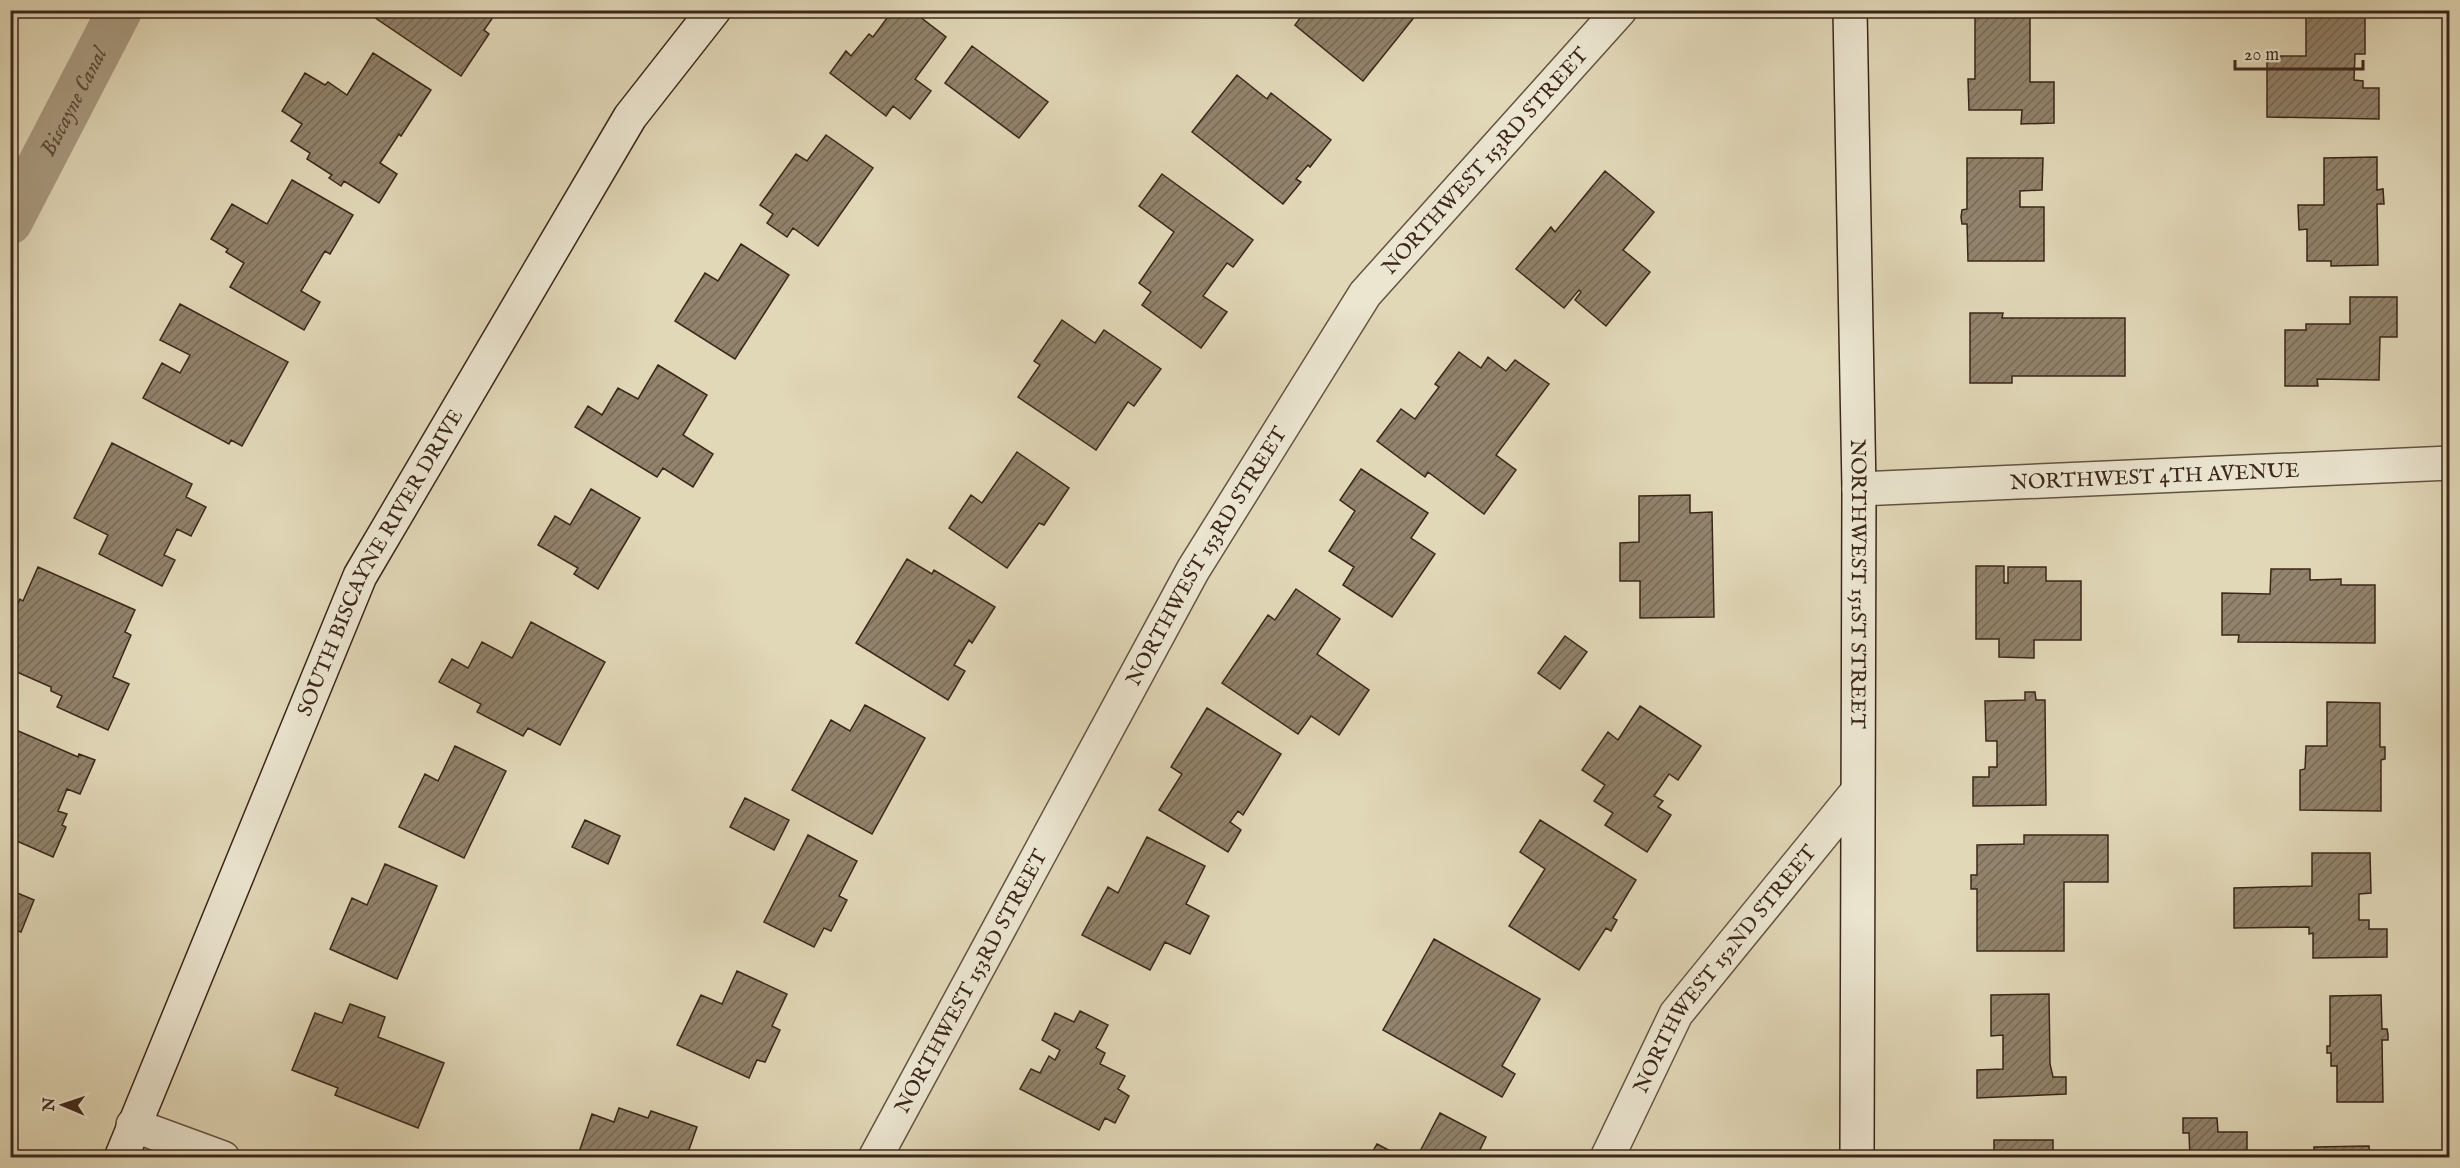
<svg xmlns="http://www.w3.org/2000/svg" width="2460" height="1168" font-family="'IM FELL English',serif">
<defs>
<pattern id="building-hatch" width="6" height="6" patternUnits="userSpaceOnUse" patternTransform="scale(1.5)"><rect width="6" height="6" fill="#91836c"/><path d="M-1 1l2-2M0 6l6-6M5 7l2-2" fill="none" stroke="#786b58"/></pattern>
</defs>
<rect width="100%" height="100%" fill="#e1d8b8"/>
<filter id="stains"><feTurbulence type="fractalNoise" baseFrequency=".00333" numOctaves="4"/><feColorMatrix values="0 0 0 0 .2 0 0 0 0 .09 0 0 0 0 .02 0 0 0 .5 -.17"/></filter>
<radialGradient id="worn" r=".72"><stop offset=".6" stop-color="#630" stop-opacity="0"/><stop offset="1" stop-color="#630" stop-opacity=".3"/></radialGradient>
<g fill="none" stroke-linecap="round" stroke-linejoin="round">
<path stroke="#a99c82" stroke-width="45" id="s1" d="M10,222L120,10"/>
</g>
<path fill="url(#building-hatch)" stroke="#3b271a" stroke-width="1.5" d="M498,10L484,30L489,34L461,76L365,11Z
M893,10H911L946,37L915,79L931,91L910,119L893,106L886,116L830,73L846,51L851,56L869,34L873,37Z
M1306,10H1420L1363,81L1295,25Z
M2306,12L2365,13V54H2355L2354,80L2363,81V88H2379V119L2267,117V56H2306Z
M1975,15H2030V82H2054V123L2021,124L2022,110H1969L1968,79H1975Z
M972,46L1048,102L1019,138L945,83Z
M373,53L431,90L401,136L399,134L380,163L397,174L379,203L344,181L341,186L329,178L332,175L307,159L310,153L291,141L302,124L282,111L305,73L325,85L328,82L347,95Z
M1237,75L1267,99L1271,93L1331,140L1310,167L1308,165L1296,179L1301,182L1283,204L1192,132Z
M826,135L873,168L818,246L793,228L787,237L767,223L773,214L760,205L796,154L807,161Z
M2377,157V190L2383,189L2384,204H2377L2378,265L2331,266V261H2307V229L2299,230L2298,205H2324V158Z
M1967,158H2043L2042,190L2020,191V207H2044V261H1968L1967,224H1962L1961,217L1962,210L1967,209Z
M1605,171L1654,212L1623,250L1650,272L1606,326L1575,300L1581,292L1579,290L1564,308L1516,269L1551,227L1555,232Z
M1162,174L1253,240L1233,267L1227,263L1203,296L1227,312L1201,348L1142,305L1151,292L1139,283L1174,232L1139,206Z
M292,180L353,215L330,254L325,251L301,291L320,302L304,330L230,287L244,263L226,252L228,249L211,239L232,204L267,224Z
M741,244L789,275L735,359L675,321L705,273L718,281Z
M2350,297H2397V337H2380L2379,380L2317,379L2318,386H2285V330H2306V324H2350Z
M180,304L288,362L242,446L231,440L229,444L143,398L162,363L180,373L190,355L160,340Z
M1970,313H2003L2002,318H2125V376H2012V383H1970Z
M1062,320L1095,343L1104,330L1161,369L1134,406L1128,402L1096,450L1018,397L1040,365L1034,361Z
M1459,352L1481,368L1488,357L1506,371L1515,360L1549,384L1496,455L1516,470L1484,514L1428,472L1425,477L1377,441L1401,409L1415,419L1439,387L1435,384Z
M658,365L707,395L683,435L713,454L693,487L663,468L657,477L575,427L588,406L602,415L618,388L638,399Z
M112,443L192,484L186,497L206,507L191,536L177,529L164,555L175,560L162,586L99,554L108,535L74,518Z
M1017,452L1069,488L1044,525L1039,523L1007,568L949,528L971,495L982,503Z
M1361,469L1428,513L1411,538L1435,554L1392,617L1343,585L1354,567L1329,551L1355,511L1340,500Z
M591,489L640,518L598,589L574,574L578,568L538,545L555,516L570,525Z
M1690,495V513L1712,512L1714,617L1640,618V581H1620V543L1639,542V496Z
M907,559L932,574L934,570L995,607L972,643L969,640L954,665L965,671L948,700L856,643Z
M1976,566H2004V583H2008V567H2046V581H2081V640H2034V658L1999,657V639H1976Z
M38,567L135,610L125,632L131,635L113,677L129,684L108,730L57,707L62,696L51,691V687L10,669V620L20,599L23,601Z
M2271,569H2310V580L2341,579V585H2375V643L2238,642L2239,635H2222V593L2270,594Z
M1296,589L1340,619L1317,654L1369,690L1339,735L1311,716L1298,734L1222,683L1268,615L1275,620Z
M531,622L605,662L560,745L528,728L523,736L477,712L481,704L439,682L452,659L468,668L482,642L512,658Z
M1565,636L1587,652L1560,689L1538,673Z
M2025,692H2035L2036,700H2045L2046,805L1973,806V777H1989V767H1997V741H1986L1985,701L2025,700Z
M2327,702L2380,703V747H2385V759L2381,760V811L2300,810V770L2305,769L2306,746H2327Z
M865,705L925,738L872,834L792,790L831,720L850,731Z
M1640,706L1701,746L1678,780L1669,774L1654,796L1663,801L1658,807L1671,815L1647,852L1605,825L1613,813L1594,801L1605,785L1582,770L1608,732L1618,740Z
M1207,708L1281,754L1243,815L1238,811L1230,822L1241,830L1228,852L1159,810L1182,774L1171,767Z
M16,730L78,757L79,754L95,760L80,794L67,789L58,811L67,814L62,825L66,827L53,857L10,838V743Z
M455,746L506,771L464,858L399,827L425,774L438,781Z
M745,798L789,820L774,850L730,827Z
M585,820L620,836L608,864L572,847Z
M1540,820L1636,880L1613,918L1617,920L1611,931L1606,928L1579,970L1509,926L1545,869L1520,852Z
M808,835L857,861L839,896L847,900L831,931L824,928L814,947L764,922Z
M2024,835H2108V882H2064V951H1977V889H1971V875H1977V845L2024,844Z
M1147,837L1205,866L1186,904L1209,916L1190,954L1165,942L1150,970L1082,935L1108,887L1118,893Z
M2312,853H2370L2371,893L2359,894V920H2369V929H2387V957L2313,958V933L2309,934V927L2234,928V888L2312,886Z
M385,864L437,886L397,979L330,949L352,898L367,905Z
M10,890L34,900L21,932L10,928Z
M1434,939L1540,999L1502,1066L1515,1074L1502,1097L1383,1030Z
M737,971L787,994L772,1026L780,1030L765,1062L757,1060L749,1078L677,1045L701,995L722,1004Z
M2049,994L2050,1064L2053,1077H2066V1094L1977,1098V1070L2003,1069V1035L1991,1036V995Z
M2381,995L2382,1029H2387L2388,1034V1040H2382L2383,1102H2337V1066H2331V1053H2327V1046H2330V996Z
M350,1004L385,1017L378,1037L444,1063L418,1128L335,1095L338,1088L292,1070L315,1013L342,1023Z
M1080,1011L1108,1025L1096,1048L1105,1053L1100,1064L1125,1076L1118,1089L1129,1096L1115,1123L1105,1118L1099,1130L1020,1089L1031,1069L1040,1073L1049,1056L1055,1060L1060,1050L1042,1040L1055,1013L1074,1022Z
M619,1108L648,1118L651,1111L697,1127L686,1158H577L592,1114L614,1122Z
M1440,1113L1486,1137L1476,1158H1412L1414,1155L1417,1157Z
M2183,1118H2217L2218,1132H2247V1158H2190L2189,1133H2183Z
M1994,1140H2053V1158H1994Z
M1377,1144L1404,1158H1369Z
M2369,1146L2370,1158H2314V1147Z"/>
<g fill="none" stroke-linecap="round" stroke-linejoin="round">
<g stroke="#645342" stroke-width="36">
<g id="street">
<path id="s2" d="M1859,489L2450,463"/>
<path d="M133,1125L223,1158"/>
<path id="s3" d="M875,1158L1193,570L1365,294L1620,10"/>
<path id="s4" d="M1607,1158L1676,1014L1857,792"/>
</g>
</g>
<g stroke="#3b271a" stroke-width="36">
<g id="secondary">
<path id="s5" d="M1850,10L1859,489L1857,1158"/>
<path id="s6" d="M121,1158L360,576L630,117L714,10"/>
</g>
</g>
<use href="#street" stroke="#ece6d1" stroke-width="33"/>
<use href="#secondary" stroke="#ece6d1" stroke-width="33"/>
</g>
<g text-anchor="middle" stroke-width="6" stroke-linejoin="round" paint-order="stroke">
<g font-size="21" fill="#3b271a" stroke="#ece6d1">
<text dy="7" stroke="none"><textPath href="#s3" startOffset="1173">NORTHWEST 153RD STREET</textPath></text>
<text dy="7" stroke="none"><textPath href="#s2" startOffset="296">NORTHWEST 4TH AVENUE</textPath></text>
<text dy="7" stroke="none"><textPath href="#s3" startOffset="687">NORTHWEST 153RD STREET</textPath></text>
<text dy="7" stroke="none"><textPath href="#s6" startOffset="650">SOUTH BISCAYNE RIVER DRIVE</textPath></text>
<text dy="7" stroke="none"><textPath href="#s5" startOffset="574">NORTHWEST 151ST STREET</textPath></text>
<text dy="7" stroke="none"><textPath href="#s4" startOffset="224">NORTHWEST 152ND STREET</textPath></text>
<text dy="7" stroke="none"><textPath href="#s3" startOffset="201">NORTHWEST 153RD STREET</textPath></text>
</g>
<g font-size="22" font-style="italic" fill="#5c4a39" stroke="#ece6d1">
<text dy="8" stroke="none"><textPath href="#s1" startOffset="136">Biscayne Canal</textPath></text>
</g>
</g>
<rect width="2460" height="1168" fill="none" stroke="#e1d8b8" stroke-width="36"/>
<rect x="12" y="12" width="2436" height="1144" fill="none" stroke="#3b271a" stroke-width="3"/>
<rect x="18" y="18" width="2424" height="1132" fill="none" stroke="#3b271a" stroke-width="1.5"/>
<g transform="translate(63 1105) rotate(272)" stroke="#ece6d1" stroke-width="4.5" paint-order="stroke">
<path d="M0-4.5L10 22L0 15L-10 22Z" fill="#3b271a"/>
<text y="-9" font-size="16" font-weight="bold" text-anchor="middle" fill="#3b271a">N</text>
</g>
<path d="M2235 60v9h128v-9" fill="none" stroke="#3b271a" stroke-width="3"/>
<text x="2244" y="60" font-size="18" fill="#3b271a" stroke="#ece6d1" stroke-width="4.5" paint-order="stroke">20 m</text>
<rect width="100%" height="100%" filter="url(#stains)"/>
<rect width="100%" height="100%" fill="url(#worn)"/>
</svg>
